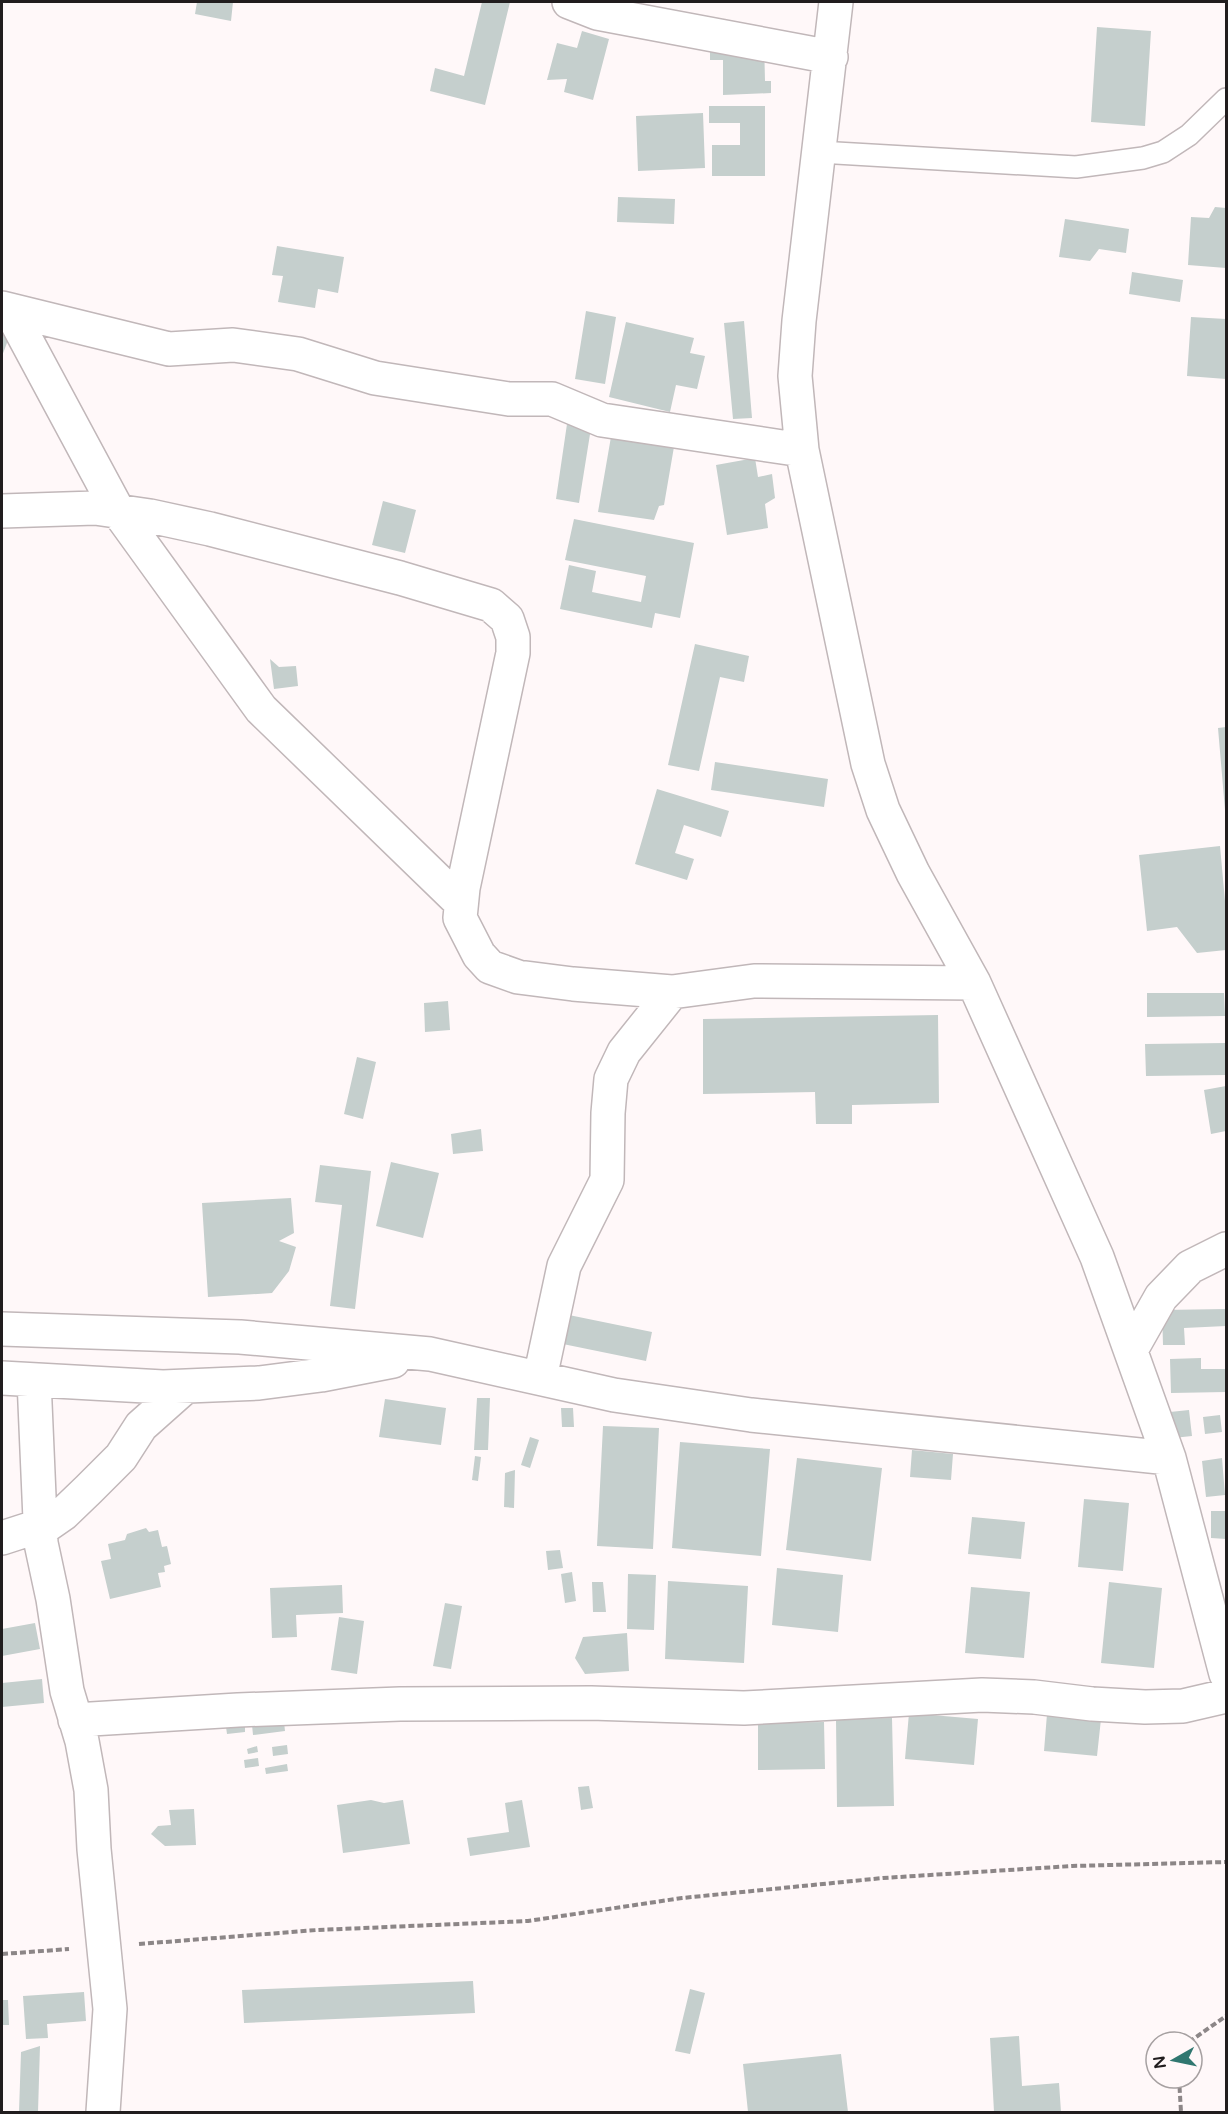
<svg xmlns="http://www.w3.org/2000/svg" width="1228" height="2114" font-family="'Varela Round',sans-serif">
<rect width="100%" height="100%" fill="#fff8f9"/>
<path fill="#c5cfcd" d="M197,2H233L231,21L195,14Z
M482,2H510L485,105L430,91L435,68L464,76Z
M1097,27L1151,31L1145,126L1091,122Z
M582,31L609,39L593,100L564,92L567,79L547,80L557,43L577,48Z
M764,40L765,81H771V93L723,95V60H710V41Z
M709,106H765V176H712V145H740V123H709Z
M703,113L705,168L638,171L636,116Z
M618,197L675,199L674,224L617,222Z
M1215,207L1226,208V268L1188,265L1191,217L1209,218Z
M1065,219L1129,229L1126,253L1099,249L1090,261L1059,257Z
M277,246L344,257L338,293L318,289L315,308L278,302L283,276L272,275Z
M1132,272L1183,280L1180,302L1129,294Z
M586,311L616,317L605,384L575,379Z
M1191,317L1226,319V379L1187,376Z
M744,321L752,418L733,419L724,323Z
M626,322L694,338L690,353L705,356L697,389L676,385L670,412L609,397Z
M2,331L10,335L2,356Z
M567,424L591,428L579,503L556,499Z
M612,431L675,441L664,505L659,506L654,520L598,512Z
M755,458L758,477L772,474L775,498L765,504L768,528L727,535L716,465Z
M383,501L416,510L405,553L372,545Z
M574,519L694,543L680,618L655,613L652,628L560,609L569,565L596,571L592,592L641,602L646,576L565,560Z
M695,644L749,656L744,682L720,677L699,771L668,765Z
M270,659L279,667L296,666L298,686L274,689Z
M1226,727V809L1225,810L1218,728Z
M715,762L828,779L824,807L711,790Z
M657,789L729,811L721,837L684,825L675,853L694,859L687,880L635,864Z
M1220,846L1226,912V950L1197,953L1177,927L1147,931L1139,855Z
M1147,993H1224L1225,1016L1147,1017Z
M448,1001L450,1030L425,1032L424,1003Z
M938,1015L939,1103L852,1105V1124H816L815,1092L703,1094V1019Z
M1226,1043V1075L1146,1076L1145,1044Z
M357,1057L376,1062L363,1119L344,1114Z
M1226,1086V1131L1211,1134L1204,1090Z
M481,1129L483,1151L453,1154L451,1134Z
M391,1162L439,1173L423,1238L376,1226Z
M320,1165L371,1171L355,1309L330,1306L342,1205L315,1202Z
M291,1198L294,1233L279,1241L296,1247L289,1271L272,1293L208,1297L202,1203Z
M1226,1309V1326L1184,1328L1185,1345H1163L1162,1310Z
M564,1314L652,1332L646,1361L558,1343Z
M1201,1358V1369H1226V1392L1171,1393L1170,1359Z
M477,1398H490L488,1450H474Z
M385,1399L446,1408L441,1445L379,1437Z
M561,1408H573L574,1427H562Z
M1189,1410L1192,1436L1173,1438L1170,1412Z
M1220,1415L1222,1432L1205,1434L1203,1417Z
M603,1426L659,1428L653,1549L597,1546Z
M530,1437L539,1440L530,1468L521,1465Z
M680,1442L770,1449L761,1556L672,1548Z
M912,1450L953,1454L951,1480L910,1477Z
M475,1456L481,1457L478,1481L472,1480Z
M797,1458L882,1468L871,1561L786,1550Z
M1222,1458L1225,1495L1206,1497L1202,1461Z
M515,1470L514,1508L504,1507L505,1473Z
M1084,1499L1129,1503L1123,1571L1078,1567Z
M1211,1511H1226V1539L1211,1538Z
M972,1517L1025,1522L1021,1559L968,1554Z
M146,1528L149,1532L158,1530L162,1547L167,1546L171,1564L164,1566L165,1572L158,1573L161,1587L110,1599L101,1561L111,1559L108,1544L125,1540L127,1534Z
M560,1550L563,1568L548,1570L546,1551Z
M777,1568L843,1575L838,1632L772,1625Z
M572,1572L576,1601L565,1603L561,1574Z
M628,1574L656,1575L654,1630L627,1629Z
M668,1581L748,1586L744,1663L665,1659Z
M592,1582H603L606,1612H593Z
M1109,1582L1162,1588L1154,1668L1101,1663Z
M342,1585L343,1613L296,1615L297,1637L272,1638L270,1588Z
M971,1587L1030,1592L1024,1658L965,1653Z
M445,1603L462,1606L451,1669L433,1666Z
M339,1617L364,1621L357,1674L331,1670Z
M35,1623L40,1649L2,1656V1629Z
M627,1633L629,1671L585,1674L575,1658L583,1637Z
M42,1679L44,1703L2,1707V1683Z
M909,1713L978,1719L974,1765L905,1759Z
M1047,1714L1101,1719L1097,1756L1044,1751Z
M892,1718L894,1806L837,1807L836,1719Z
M284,1722L285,1731L253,1735L252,1725Z
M824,1722L825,1769L758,1770V1723Z
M245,1725V1732L227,1734L226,1727Z
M287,1745L288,1754L273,1756L272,1747Z
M257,1746L258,1752L248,1754L247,1749Z
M258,1758L259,1766L245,1768L244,1760Z
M287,1764L288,1771L266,1774L265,1768Z
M589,1786L593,1808L581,1810L578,1787Z
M371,1800L384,1803L403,1800L410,1844L343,1853L337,1805Z
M522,1800L530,1847L470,1856L467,1838L509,1832L505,1803Z
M194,1809L196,1845L165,1846L151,1834L158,1826L171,1825L169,1810Z
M473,1981L475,2013L244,2023L242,1990Z
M690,1989L705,1993L690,2054L675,2051Z
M84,1992L86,2021L47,2024L48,2038L26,2039L23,1996Z
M2,2000H8L9,2025H2Z
M1019,2036L1022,2086L1059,2083L1061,2112H994L990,2038Z
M40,2046L38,2112H19L21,2052Z
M841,2054L848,2112H748L743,2064Z"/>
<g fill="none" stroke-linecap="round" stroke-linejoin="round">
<g stroke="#c1b7b9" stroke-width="24">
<path id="service" d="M819,152L1076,167L1143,158L1163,152L1189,135L1226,99"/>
</g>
<g stroke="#c1b7b9" stroke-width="36">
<path id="minor" d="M569,2L597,13L831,57
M836,2L799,321L795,376L802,450L868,764L883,810L913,873L974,983L1097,1257L1169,1458L1226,1674
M2,308L169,349L233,345L298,354L375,378L509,399H552L602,420L802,450
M10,310L118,511L261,709L461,903
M2,511L95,508L150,516L210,529L400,578L491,605L507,619L513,637V653L463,888L460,918L479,955L490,967L518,977L573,984L672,992L754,981L974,983
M2,1329L240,1337L430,1354L614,1395L751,1415L1169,1458
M1131,1350L1161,1297L1190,1267L1226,1249
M2,1378L163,1387L259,1383L321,1375L393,1361
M540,1378L564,1266L607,1180L608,1113L611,1079L624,1052L672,992
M34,1380L41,1543L53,1599L67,1691L82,1741L91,1790L94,1849L110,2009L103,2112
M40,1530L63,1514L89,1489L121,1457L141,1426L186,1386
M2,1538L39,1526
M75,1720L238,1710L400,1704L591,1703L744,1708L982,1695L1034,1697L1092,1704L1145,1707L1183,1706L1226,1696"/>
</g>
<path stroke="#8c8687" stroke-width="4" stroke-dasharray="6 3" stroke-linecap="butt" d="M139,1944L317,1930L528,1921L682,1898L883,1878L1072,1866L1226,1862
M2,1954L69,1949
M1189,2042L1226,2016
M1179,2078L1181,2112"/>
<use href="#service" stroke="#fff" stroke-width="21"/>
<use href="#minor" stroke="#fff" stroke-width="33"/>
</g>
<rect width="1228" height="2114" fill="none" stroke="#211d1e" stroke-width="6"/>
<g transform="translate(1174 2060) rotate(261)"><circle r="28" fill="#fff8f9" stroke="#a6a0a1" stroke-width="1.5"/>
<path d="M0-4.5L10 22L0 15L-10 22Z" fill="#307770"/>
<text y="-9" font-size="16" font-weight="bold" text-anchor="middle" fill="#211d1e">N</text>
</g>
</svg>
